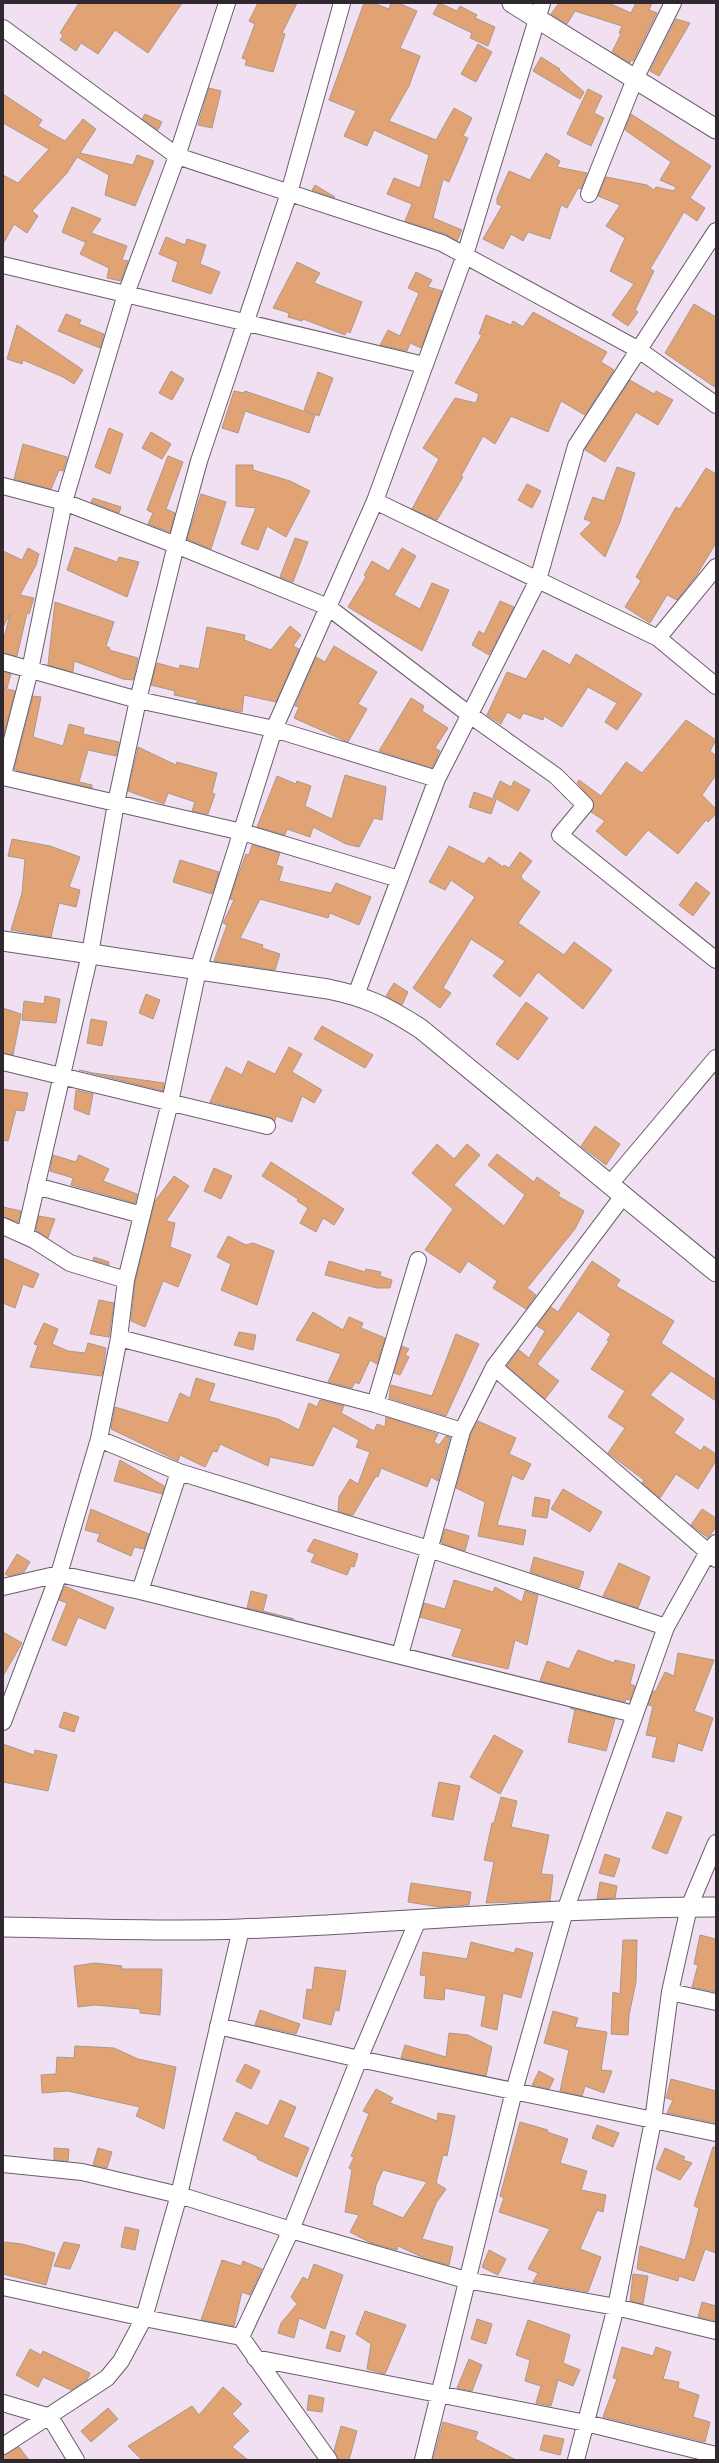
<svg xmlns="http://www.w3.org/2000/svg" width="719" height="2463" font-family="Rubik,sans-serif">
<rect width="100%" height="100%" fill="#f1e0f1"/>
<path fill="#e2a374" stroke="#ab988b" fill-rule="evenodd" d="M79,3H182L148,53L115,30L98,54L81,43L76,51L60,40L63,35L60,33Z
M258,3H297L282,33L285,34L273,72L245,65L247,60L242,58L255,24L249,21Z
M364,3H373L389,9L391,3H398L417,11L400,48L420,56L409,86L389,121L436,140L454,108L472,118L463,136L468,138L449,182L443,179L433,218L462,230L457,241L445,234L405,221L412,204L387,194L394,178L420,188L429,155L374,130L367,146L344,136L356,111L329,100Z
M439,3L457,11L460,6L477,15L475,18L495,27L488,46L470,38L472,33L433,14Z
M559,3H609L631,13L636,3H652L649,10L657,13L633,61L631,60L630,63L612,52L621,34L619,33L622,26L575,11L567,24L551,14Z
M676,19L690,23L659,76L650,71Z
M478,44L492,52L476,82L461,74Z
M541,57L560,69L559,70L584,92L580,99L533,71Z
M209,88L221,91L212,128L198,125Z
M588,89L602,96L594,113L604,118L591,146L567,134Z
M3,94L42,120L38,126L65,141L83,119L96,129L80,153L133,165L137,155L154,161L135,206L105,195L109,175L77,157L67,173L32,211L38,216L27,233L14,224L3,244V175L18,183L49,149L3,123Z
M145,114L162,122L158,130L142,119Z
M631,114L711,166L690,198L705,208L697,221L684,212L650,269L654,271L635,310L638,312L628,326L612,315L634,284L610,271L625,238L606,226L620,205L598,196L606,177L647,185L654,190L656,187L674,191L676,187L660,180L671,162L625,130Z
M546,153L560,161L557,167L587,173L581,189L578,188L567,208L561,205L550,239L528,232L523,241L511,234L503,249L483,239L502,206L497,204V198L509,171L530,180Z
M315,185L335,197L334,198L312,190Z
M72,207L101,219L91,233L127,246L122,260L128,261L121,281L107,278L109,268L80,254L87,240L85,242L62,232Z
M166,237L185,245L187,239L206,245L200,264L220,272L211,294L172,281L178,262L159,254Z
M297,262L320,273L314,283L362,302L350,333L347,331L345,335L303,319L302,321L288,317L289,313L273,308Z
M416,272L432,280L428,287L442,291L421,348L410,343L407,351L380,345L388,330L400,336L419,293L408,288Z
M694,304L716,317V388L665,353Z
M533,312L607,352L601,362L614,370L585,415L561,401L548,432L511,416L495,444L483,436L461,476L463,477L437,520L412,509L439,459L423,448L455,398L476,403L479,394L455,383L482,335L479,334L486,315L511,325L513,321L523,327Z
M66,314L81,320L79,324L104,334L100,348L58,331Z
M17,325L83,370L74,384L63,377L23,360L22,364L7,359Z
M171,371L184,379L172,400L159,393Z
M318,372L333,378L319,416L304,410Z
M630,380L654,394L656,391L673,400L658,425L636,412L605,462L585,450Z
M234,391L244,393L245,391L315,415L309,433L245,411L238,433L222,428Z
M109,428L123,434L110,474L95,467Z
M151,432L171,444L162,459L142,448Z
M23,444L67,457L63,471L59,470L51,489L14,479Z
M168,456L183,462L166,509L175,513L170,532L148,524L153,513L147,510Z
M236,465H253V470L290,481L310,491L286,537L267,526L258,550L241,544L256,508L236,506Z
M617,467L635,473L620,522L605,557L580,534L592,522L584,519L593,497L604,501Z
M706,468L716,474V543L696,576L677,600L667,595L650,623L625,607L641,581L636,577L676,507L680,509Z
M527,484L541,491L532,508L518,500Z
M201,494L226,502L211,549L187,539Z
M93,498L121,507L119,513L91,502Z
M295,538L308,542L293,582L280,577Z
M75,547L117,562L119,557L139,562L127,597L67,570Z
M28,548L39,554L36,565L20,595L34,598L29,614L27,613L17,656L3,653V642L10,614L3,627V551L22,560Z
M402,548L416,556L394,595L420,609L432,583L449,590L422,651L348,607L366,577L364,575L372,561L389,571Z
M500,601L514,607L489,655L472,645L479,631L484,634Z
M55,602L114,622L106,646L110,648L109,650L138,658L133,680L123,679L74,661L73,672L48,665Z
M290,626L301,635L293,646L299,649L276,702L244,695L242,712L196,703L198,700L174,695L175,691L151,685L157,663L179,669L180,665L199,669L207,627L245,635L244,640L271,650Z
M334,646L377,672L358,704L367,709L348,742L294,718L299,707L295,706L316,657L325,662Z
M543,650L570,665L576,654L642,694L617,730L605,722L617,703L588,687L562,727L544,716L543,720L523,713L520,719L507,712L501,724L487,715L507,672L526,679Z
M3,672L11,674L7,688L3,687Z
M3,688L15,691L3,737Z
M33,696L41,697L33,737L63,746L69,724L84,728L83,734L119,742L116,756L88,750L79,782L92,785V788L14,770Z
M411,698L424,706L422,711L448,728L435,748L440,751L432,768L379,751Z
M686,720L716,740L710,751L716,756V775L702,795L716,809V814L708,822L706,820L678,854L648,830L626,856L596,831L605,821L591,812L594,802L577,783L579,780L601,796L626,762L642,773Z
M138,747L176,765L177,762L217,773L212,793L215,794L208,814L192,811L195,802L168,793L164,804L128,791Z
M345,775L386,787L382,820L374,818L359,847L346,844L313,827L310,837L287,829L285,835L257,827L277,776L296,784L297,781L311,786L305,806L332,819Z
M500,781L511,787L514,781L530,790L518,811L493,797Z
M474,792L496,800L491,814L469,807Z
M12,839L50,846L80,857L69,887L80,890L76,907L59,903L51,937L11,930L22,893L25,859L8,856Z
M252,845L280,853L276,865L283,867L279,881L331,893L336,883L371,897L359,925L330,913L328,918L260,899L240,938L263,945L262,948L280,954L275,970L214,961L227,925L223,923L224,921L234,900L230,899L237,878L246,854L249,855Z
M449,846L484,864L489,857L503,867L504,865L509,868L520,852L532,861L521,876L522,879L540,892L518,923L564,955L574,942L612,970L583,1009L538,972L520,997L493,976L505,961L471,939L443,988L451,993L440,1008L413,988L475,897L451,880L445,890L429,882Z
M180,860L219,872L212,894L173,882Z
M696,882L710,893L693,916L679,905Z
M394,983L408,992L402,1005L386,996Z
M146,994L160,1000L153,1019L139,1013Z
M45,996L60,999L56,1023L22,1020L24,1001L44,1004Z
M526,1002L548,1018L518,1060L496,1044Z
M3,1008L21,1014L13,1055L3,1053Z
M91,1019L107,1022L102,1046L87,1043Z
M322,1026L373,1055L365,1068L314,1039Z
M289,1047L302,1054L292,1072L322,1090L314,1103L302,1096L292,1122L276,1116L275,1121L269,1117L210,1102L226,1067L242,1075L248,1061L275,1074Z
M79,1070L93,1073L164,1083L163,1091Z
M3,1089L28,1093L24,1111L16,1110L8,1141L3,1140Z
M76,1090L93,1094L89,1115L74,1109Z
M595,1126L620,1144L606,1165L581,1146Z
M437,1144L454,1159L467,1144L480,1155L454,1185L504,1226L525,1195L488,1165L497,1154L534,1182L537,1177L560,1193L558,1196L584,1211L575,1229L527,1288L536,1295L526,1309L493,1288L497,1281L468,1261L460,1273L425,1250L453,1209L412,1173Z
M53,1155L76,1162L79,1155L109,1169L103,1181L137,1194L135,1203L71,1185L73,1178L50,1171Z
M271,1162L344,1209L334,1225L323,1218L316,1232L300,1223L308,1208L297,1201L298,1199L262,1176Z
M214,1168L232,1176L221,1199L204,1191Z
M174,1176L189,1186L166,1221L175,1223L170,1247L191,1255L178,1287L163,1281L145,1327L131,1321L135,1282L155,1201Z
M3,1207L21,1211L18,1222L3,1217Z
M39,1216L55,1219L48,1238L36,1230Z
M228,1236L246,1245L253,1243L274,1251L257,1305L221,1290L231,1264L217,1257Z
M94,1257L109,1262V1265L93,1260Z
M3,1258L39,1274L33,1288L23,1284L15,1308L3,1303Z
M329,1261L365,1272L366,1269L381,1272L380,1276L392,1280L390,1288H377L325,1275Z
M592,1261L620,1280L616,1286L674,1321L661,1343L716,1380V1401L671,1371L650,1395L684,1419L674,1433L701,1451L704,1446L716,1454V1461L698,1489L676,1474L660,1498L642,1483L644,1480L608,1453L625,1428L608,1417L625,1391L591,1369L609,1341L607,1340L611,1334L578,1311L537,1364L559,1381L545,1399L507,1366L519,1350L529,1358L545,1331L537,1326L551,1307L558,1312Z
M99,1300L114,1303L109,1337L90,1334Z
M313,1312L343,1330L349,1317L363,1323L361,1328L385,1338L377,1364L370,1360L359,1384L355,1382L352,1388L328,1382L341,1354L296,1340Z
M44,1323L58,1329L52,1344L68,1351L85,1353L88,1343L106,1348L102,1376L30,1367L38,1345L34,1344Z
M239,1332L256,1335L253,1350L234,1345Z
M456,1334L479,1344L446,1416L389,1398L391,1385L432,1396Z
M402,1346L409,1349L405,1355L409,1357L400,1375L394,1373Z
M196,1378L215,1384L209,1401L278,1419L299,1430L309,1403L317,1407L320,1400L344,1406L341,1413L374,1431L377,1424L385,1427L386,1417L438,1434L434,1442L439,1445L446,1436L450,1437L438,1481L431,1477L427,1487L381,1468L378,1477L376,1476L353,1515H350L338,1511L339,1497L350,1479L358,1484L370,1452L356,1447L359,1440L333,1426L313,1466L270,1457L268,1466L220,1444L217,1452L213,1451L205,1467L180,1455L178,1461L111,1429L115,1407L168,1423L180,1393L190,1398Z
M478,1421L516,1438L509,1454L531,1464L523,1480L512,1475L497,1525L526,1530L523,1545L478,1536L485,1502L456,1488L471,1434Z
M120,1460L164,1486L162,1494L114,1481Z
M563,1489L602,1512L590,1532L551,1509Z
M535,1497L550,1500L547,1518L532,1516Z
M91,1509L149,1534L144,1549L134,1547L131,1556L97,1541L100,1534L85,1530Z
M702,1509L716,1518V1527L708,1538L691,1525Z
M445,1529L469,1536L465,1551L441,1543Z
M314,1539L358,1554L354,1567L351,1566L347,1575L311,1562L315,1554L307,1551Z
M17,1554L30,1562L24,1572L9,1576L5,1574Z
M534,1557L584,1572L579,1588L530,1572Z
M619,1563L650,1577L638,1608L603,1596Z
M454,1580L493,1592L495,1587L522,1602L525,1591L538,1595L527,1645L515,1640L508,1669L452,1656L462,1629L420,1617L424,1603L445,1609Z
M65,1586L114,1608L105,1629L78,1617L66,1646L52,1640L67,1603L59,1600Z
M251,1591L267,1595L263,1611L294,1619L247,1608Z
M3,1632L22,1643L3,1676Z
M578,1650L614,1663L615,1660L635,1665L630,1684L635,1686L630,1700L626,1699L625,1702L540,1681L547,1661L569,1669Z
M678,1653L714,1660L694,1711L713,1718L702,1751L678,1743L674,1762L652,1757L657,1737L646,1735L653,1706L648,1705L653,1691L655,1692L665,1672L674,1676Z
M570,1708L615,1719L606,1751L568,1742L575,1710Z
M64,1712L79,1717L74,1732L59,1727Z
M494,1735L523,1751L500,1794L470,1777Z
M3,1744L34,1755L35,1750L57,1755L48,1791L3,1782Z
M439,1782L460,1786L453,1820L432,1816Z
M501,1797L517,1801L511,1827L549,1835L541,1874L553,1875L550,1901L486,1903L494,1862L484,1860L492,1823H494Z
M667,1812L682,1817L667,1854L652,1848Z
M605,1854L620,1859L614,1877L599,1873Z
M600,1882L617,1886L615,1898L597,1899Z
M411,1883L471,1892L469,1905L439,1907L408,1902Z
M700,1935L716,1939V1992L692,1987L698,1965L694,1964Z
M623,1940H637L636,1982L629,2015L628,2035L611,2034L613,1992L620,1994Z
M471,1942L514,1953L516,1948L533,1953L521,1998L503,1993L497,2030L481,2026L486,1996L445,1988L444,2000L424,1998L426,1976L420,1975L423,1952L467,1959Z
M95,1963L122,1966L121,1969H162L160,2015L140,2013V2009L95,2005L78,2007L74,1966Z
M315,1967L346,1971L339,2011L335,2010L331,2025L303,2018L307,1989L312,1990Z
M260,2010L300,2024L296,2034L255,2025Z
M553,2011L578,2018L575,2027L607,2032L601,2070L612,2071L604,2093L585,2086L582,2096L560,2091L569,2050L544,2043Z
M449,2033L468,2035L492,2047L486,2076L401,2058L405,2045L446,2057Z
M75,2046L114,2048L138,2059L176,2067L164,2129L136,2116L140,2107L68,2091L42,2093L41,2075L56,2074L57,2057L74,2058Z
M245,2064L260,2071L251,2089L236,2081Z
M539,2071L554,2079L549,2089L532,2085Z
M671,2079L716,2091V2123L667,2113L673,2100L666,2098Z
M376,2089L393,2098L390,2103L437,2121L438,2113L455,2116L447,2156L443,2155L436,2183L446,2189L436,2203L422,2239L453,2247L449,2265L426,2259L398,2246L397,2250L371,2243L350,2232L359,2215L345,2212L352,2170L349,2168L354,2157L351,2156L369,2114L363,2111ZM383,2170L427,2182L403,2218L372,2205L376,2185Z
M280,2100L296,2107L283,2137L309,2148L297,2177L257,2159L258,2157L223,2140L236,2112L268,2126Z
M520,2122L548,2130L547,2132L568,2139L560,2163L587,2171L581,2190L606,2195L603,2212L597,2210L580,2249L601,2257L588,2292L533,2282L538,2273L528,2269L550,2229L499,2212L504,2198L500,2196Z
M597,2125L619,2133L613,2147L592,2138Z
M713,2147H716V2253L705,2249L694,2281L679,2276L678,2281L637,2269L640,2246L685,2260L690,2243L692,2244L690,2242L699,2208L694,2206Z
M54,2148L69,2149L68,2161L54,2160Z
M98,2148L112,2152L107,2168L93,2165Z
M665,2148L685,2157L683,2160L692,2163L680,2180L656,2169Z
M125,2227L139,2230L135,2250L121,2247Z
M3,2242L22,2244L55,2253L46,2285L3,2274Z
M64,2242L80,2245L70,2269L54,2266Z
M489,2250L506,2259L498,2275L482,2267Z
M222,2260L241,2266L243,2261L262,2269L250,2295L242,2292L234,2326L201,2320Z
M314,2264L343,2275L325,2329L299,2318L294,2338L278,2333L281,2323L297,2304L291,2297L303,2277L308,2280Z
M633,2274L648,2276L643,2304L630,2301Z
M702,2302L716,2306V2321L698,2317Z
M365,2311L406,2325L385,2374L367,2369L371,2344L356,2334Z
M477,2319L492,2324L486,2344L471,2339Z
M528,2320L570,2335L563,2363L580,2370L573,2386L558,2380L551,2406L536,2403L541,2386L525,2381L530,2360L516,2355Z
M331,2331L345,2336L340,2352L326,2348Z
M622,2347L653,2356L656,2347L671,2352L663,2379L679,2382L678,2388L699,2395L693,2417L710,2422L705,2442L603,2417L617,2379L613,2378Z
M30,2349L41,2355L43,2351L90,2373L87,2380L71,2390L43,2377L38,2387L16,2375Z
M469,2359L482,2365L472,2391L457,2388Z
M223,2387L242,2404L232,2414L249,2431L232,2447L248,2460H142L128,2446L192,2406L199,2415Z
M309,2395L324,2398L322,2412L307,2410Z
M108,2408L118,2419L91,2442L81,2431Z
M443,2422L478,2432L475,2439L516,2460H433Z
M341,2426L357,2431L349,2460H338L334,2451Z
M544,2435L564,2439L560,2455L540,2450Z
M19,2447L29,2460H3V2455Z"/>
<g fill="none" stroke-linecap="round" stroke-linejoin="round">
<g stroke="#6b5c6b" stroke-width="18">
<path id="minor" d="M3,28L177,156L442,243L639,350L716,405
M589,194L635,79L673,3
M3,265L424,365
M3,486L64,502L176,545L328,607L470,715L556,776L585,805L560,835L716,960
M375,501L658,638L716,686
M658,638L716,567
M3,662L138,700L274,729L437,779
M3,775L30,670L64,502L126,294L177,156L227,3
M3,777L242,832L399,879
M356,995L437,779L538,580L576,446L716,231
M3,1062L267,1126
M610,1184L716,1058
M36,1186L142,1215
M3,1226L34,1240L70,1263L126,1280
M25,1235L90,954L116,803L138,700L176,545L199,461L289,193L342,3
M119,1338L375,1404L462,1431
M494,1367L716,1559
M375,1404L418,1260
M99,1439L179,1472L429,1549L666,1627
M3,1587L59,1574L140,1591L634,1714
M140,1591L179,1472
M400,1655L462,1431L494,1367L623,1196
M3,1722L59,1574L99,1439L119,1338L126,1280L170,1102L198,970L274,729L375,501L465,255L542,3
M670,1992L716,2002
M218,2026L359,2059L716,2133
M3,2164L82,2172L179,2195L291,2230L466,2280L616,2307L716,2331
M3,2287L144,2318L241,2337L329,2460
M241,2337L291,2230L359,2059L418,1920
M255,2358L586,2423L716,2455
M3,2403L50,2417L76,2460
M3,2446L107,2378L121,2361L144,2318L179,2195L241,1929
M423,2460L514,2091L565,1911L666,1627L708,1552L716,1543
M576,2460L616,2307L653,2121L670,1992L689,1907L716,1843"/>
</g>
<g stroke="#6b5c6b" stroke-width="21">
<path id="tertiary" d="M512,3L716,129
M3,941L328,989C367,997 387,1007 421,1029L716,1272
M3,1927C82,1928 161,1932 240,1929C398,1923 557,1907 716,1907"/>
</g>
<use href="#minor" stroke="#fff" stroke-width="16"/>
<use href="#tertiary" stroke="#fff" stroke-width="19"/>
</g>
<rect width="719" height="2463" fill="none" stroke="#2f292f" stroke-width="8"/>
</svg>
